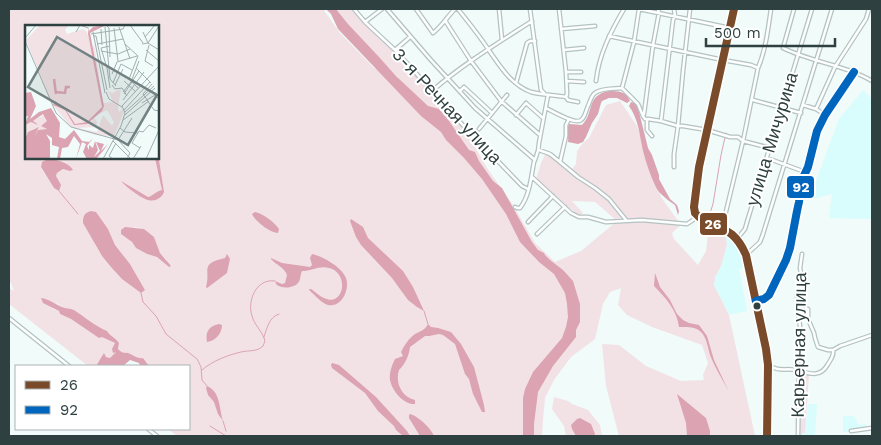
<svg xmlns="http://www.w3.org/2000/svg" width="881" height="445" font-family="'Work Sans',sans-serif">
<rect width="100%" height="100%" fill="#f0fbfa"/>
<path fill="#d9fdfc" d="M863,90L872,99V219L829,218L832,194L813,199L812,192L839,119Z
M725,233L730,235L738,244L744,254L747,266L739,269L747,311L729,315L714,285L715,277L721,266L727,245Z
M808,404H817L815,436H802V433L805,432Z
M843,416H854L859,425L866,424V430L843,432Z"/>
<path fill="#f2e2e6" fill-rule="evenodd" d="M9,9H323L340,33L374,68L404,84L348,24L336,9H351L359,18L399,57L440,103L454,117L470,138L487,168L513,205L535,243L555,262L581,251L617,221L595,202L572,201L583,213L579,216L536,179L541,163L546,153L569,173L576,164L577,151L583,143L589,138L606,105L620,101L637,126L661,197L681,225L672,233L674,239L698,265L706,251L709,225L725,233L727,245L721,266L715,277L714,285L729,315L755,436H619L606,386L602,344L619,345L646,366L681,381L704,380L703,375L708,363L702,345L652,327L627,315L618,305L621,288L610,292L603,304L595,339L571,357L554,380L545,398L543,420L542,436H177L168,429H189V366H149L143,358C137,359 134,355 128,353C123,352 123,354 118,349L119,343C116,338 110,336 107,331L102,329L74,310L64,308L58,304L45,299L53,309L59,311L60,314L71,319L90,332L102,336L115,343L117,352L110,358L106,357L104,354L96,366H88L9,304V288L14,291L11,283L9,282ZM26,26H158V158H26ZM42,162L70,171L63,169L57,173L54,188L41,168ZM135,227L143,229L154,237L160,253L166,259L169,267L157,257L147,254L136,248L132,242L121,234ZM108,229L115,245L130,264L145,290L102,256L95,244Z
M797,374L809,375L805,433H802V436H798Z
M554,397L568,401L572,404L588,410L600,425L602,436H566L564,426L552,409Z"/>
<path fill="#dca3b2" d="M326,9H336L348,24L380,58L396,76L428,106L439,109L449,121L469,150L475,152L479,161L493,181L502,188L532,242L538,250L544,253L545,255L550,260L563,270L573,281L580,304V322L576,330V337L553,366L538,392L534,424V436H523V398L525,389L533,372L562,338L566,327L568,317L567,304L565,293L554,274L539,262L520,242L506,214L482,179L464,158L446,140L441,132L421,116L338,29L331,14Z
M609,91C618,91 626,91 630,101L627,103L617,98H609L602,101L601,103L598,114L592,123L586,137L583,142L578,144L568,142C569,136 566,130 569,124L582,125C595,112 585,96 609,91Z
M631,102L635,103L638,108L648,148L652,155L659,175V179L670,199L677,205L679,211L678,215L675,205C670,202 665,198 660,193C653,185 644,157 642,146C639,131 638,119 629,106Z
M158,154L164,192C162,198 155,202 148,200C142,199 125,186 121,181L148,197C153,196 156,191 162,190L155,158H158Z
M48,159C57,159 69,163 73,170L70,171L63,169L57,173L56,176L61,185L59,191L54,188L41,167L42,162Z
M91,211L96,212L108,229L115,245L130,264L145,290L141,293L122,279L111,267L102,256L83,223C83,216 84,213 91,211Z
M255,212C264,214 274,222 279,229L278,233C270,233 255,221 252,214Z
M351,219L363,227L368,238L403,271L413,287L424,311L417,307L408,300L392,278L361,245L356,237L350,221Z
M125,227L144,229L154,237L160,253L171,266L169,267L157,257L147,254L136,248L132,242L121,234V230Z
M227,254L230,259L227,273L207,288L206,287C211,269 199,264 225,258Z
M312,254C322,256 342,267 346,278C350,289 342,308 328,305C321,303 315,295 310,291L309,289H311C316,292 319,296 324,298C344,308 350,273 329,268C320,265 311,271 302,271C300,275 301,280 298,283C294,288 282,289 277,285C276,284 276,283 275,281L282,284L285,283L287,275C284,267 276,265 271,259V258L282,263L310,267L312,265L310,258Z
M655,273L660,287L670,300L677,314L683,320L689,323L699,325L707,336L714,360L729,392C723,380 715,368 710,355C708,348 707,339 702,333C696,326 687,327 679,327C677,310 665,297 654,286Z
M41,298C49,299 55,304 62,307C66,309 70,308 74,310C85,317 95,326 107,331C110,336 116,338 119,343L118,349C123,354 123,352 128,353C134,355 137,359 143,358L149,366H140L139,363L130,360L123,366H96L104,353L106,357L110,358L116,352L113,353L112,349L115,343L102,337L99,338L71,319L60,314L59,311L43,303Z
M219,324L222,325C222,334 215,341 207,342C205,332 209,326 219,324Z
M428,324L431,327L438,328L451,332L461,344L474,367L484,405L485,412H482L473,394L469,379L465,374L455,344L443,335L439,334L429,336H425L410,347C409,356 405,364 399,370C395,382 401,397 415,400V404C404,405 392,391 390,380C389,373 392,365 395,359L403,356L401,352C404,346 409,338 415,334C421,331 425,330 428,324Z
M332,363L339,365L376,397L407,431L410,436H403L396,430L394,426L378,411L365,393L332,368L331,365Z
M207,386C221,392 219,409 223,421L218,414L214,402L208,395L206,388Z
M677,394L706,418L710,431V436H687L686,423Z
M410,414C418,416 431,428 434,436H420L409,418V415Z
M580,418L591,424L595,434L594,436H576L572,429L571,425L577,419Z"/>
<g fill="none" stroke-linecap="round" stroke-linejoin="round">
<path stroke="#dca3b2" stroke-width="1" d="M59,191L78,214
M711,218V210L713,204L721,155L726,133
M141,293L143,302L156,316L166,334L197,359L201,367L202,380L207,386
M424,311L428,324
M264,337C267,328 269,317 279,314
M202,370C212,361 228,355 241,352C250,350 257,352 263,346L265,341L264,338C261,330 254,324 252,316C247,301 256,278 275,281
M223,421L226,431
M210,426L226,436"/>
<g stroke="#b4c2c1" stroke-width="5">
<path id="minor" d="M354,9L365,22L395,50L471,134L477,138L489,153L492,155L522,186L528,189
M387,9L430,59L475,108L535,160
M416,9L433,33C442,26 447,17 455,9
M458,9C468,22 479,35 488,49C500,66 511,85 531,92C543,95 554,95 566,97L568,100L578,102
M499,9L502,40
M530,9L541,90L544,93
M559,9L566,72L567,94L566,97
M639,9L730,28
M794,9L783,48C811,62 845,65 872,81
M446,19V22L471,61L501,101L540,135
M365,22L382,9
M561,29L595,26
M609,36L723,60L751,65L758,68
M395,50L410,37
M564,50L584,48
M566,72H581
M567,81L584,82
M596,81C599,54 611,31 624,9
M516,83L527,43L530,41H535
M622,88L634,42L639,9
M432,91C463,64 498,43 532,21
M460,91L464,87L492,113
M753,100L801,113
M803,105L816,109L825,115
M546,108C552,111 576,125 581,120C585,118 586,110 588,106C590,102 591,96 595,93C601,88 614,89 622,88L638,104L643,116
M816,109L835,67L866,19L869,9
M644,114L653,45L659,13L658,9
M516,115L526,103L543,118
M643,116L645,119H648L661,121L678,126H683L707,130L730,137H738L743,141L770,148
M647,119V130L652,136
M661,121L673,20L675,16L674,9
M479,129L507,95
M539,150L550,154L560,162L566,136V125L569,119
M767,158L805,172
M560,162L578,177L595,188L609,199L626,220
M674,167V154L678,126L683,71L690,9
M532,177L571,213L579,217H588L606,222L642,220L687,224L693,220L697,215
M515,207L517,208H520C530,195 531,177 534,162C537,154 539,152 539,143L548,95
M528,222L553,196
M722,228L743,141L758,68C766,49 768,29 771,9
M537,234L565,207
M737,239L745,229L747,222L812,9
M746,255L760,242L763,234L832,9
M757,301L764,299L769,295L786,260L790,248L797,211L799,202L801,182L808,167L817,131L825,115L854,72
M806,308L808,309V319L814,333L815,338L818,347L828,350H833
M9,318L69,366
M768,365C779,372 785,368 796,370C808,373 820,379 828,364C831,359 834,356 833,350L840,346L872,335
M148,429L157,436
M851,431L872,428
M798,436L799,372L802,361L800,356V326L799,319L797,295L801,288L802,278L800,268L802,254"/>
</g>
<g stroke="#b4c2c1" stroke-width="6">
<path id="major" d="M734,9L699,167L694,207L695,213L699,217C722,230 734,228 746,255L766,349L768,365L767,436"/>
</g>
<use href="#minor" stroke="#fdfefe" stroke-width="2.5"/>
<use href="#major" stroke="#fdfefe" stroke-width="4"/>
<g stroke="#fff" stroke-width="11">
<path id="bus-1" d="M734,9L699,167L694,207L695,213L699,217C722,230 734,228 746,255L766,349L768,365L767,436"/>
</g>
<g stroke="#fff" stroke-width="11">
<path id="bus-2" d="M756,301L764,299L769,295L786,260L790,248L797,211L799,202L801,182L808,167L817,131L825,115L854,72"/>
</g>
<use href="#bus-1" stroke="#7a4b2a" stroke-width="8"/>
<use href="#bus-2" stroke="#0065bd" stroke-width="8"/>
</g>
<circle fill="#2e4040" stroke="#fff" stroke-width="2" cx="757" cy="306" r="4.5"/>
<g text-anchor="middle" stroke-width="4" stroke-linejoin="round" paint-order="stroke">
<g font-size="18" fill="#2e4040" stroke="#fff">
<text transform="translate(447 106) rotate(47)" y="6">3-я Речная улица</text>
<text transform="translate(772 139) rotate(-73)" y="6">улица Мичурина</text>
<text transform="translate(799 345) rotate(-89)" y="6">Карьерная улица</text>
</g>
</g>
<g transform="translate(25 25)">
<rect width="134" height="134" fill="#f0fbfa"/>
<path d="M15,0H44L40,5L42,9L58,4L62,7L72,46L68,23L69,19L78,78L88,77L83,66L87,68L96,64L93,83L94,87L98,84L99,87L89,111L71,110L46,102L27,79L1,15ZM82,85L89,97L87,101L78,90L72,107L53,103L71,102L72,97L69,93L65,99L66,95L70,91ZM23,88L22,96L16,101L22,104L13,105L11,110L6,115L14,103L8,104L0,114L1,99Z" fill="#f2e2e6" fill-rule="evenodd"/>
<path d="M64,0V6L68,2L81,0L65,8L79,81L77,86L62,99L49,100L40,85L28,80L30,76L41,85L50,99L62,97L77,82L63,9ZM6,67L11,81L5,94L14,87L26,83L35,98L34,112L40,114L49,105L57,116L64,117L68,113L62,121L64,125V120L68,123L70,116L73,125L69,132L75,126L71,117L79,119L76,126L83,119L78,126L71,134H62L58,127L61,119L57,117L51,134L55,119L49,111L43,122L37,123L35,134H32L34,122L27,120V113L21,109L25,116V134H0V114L3,107L14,102L9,112L13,105L22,104L16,101L22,96L18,89L8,96L11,98L13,100L6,97L0,100L3,91H0V68Z" fill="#dca3b2"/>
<path fill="none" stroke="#dca3b2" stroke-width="2.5" d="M29,54L31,69M31,67L40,68L41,62H45"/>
<path fill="none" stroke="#a2b0b0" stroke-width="1" d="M81,0L84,3L85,32M105,0L118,18M80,2L85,54L91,61M94,2L100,19L113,31M89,3L93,36M76,4L77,20M51,7L55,0L63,3M68,7L80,68M118,7L123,18L134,1M66,9L98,4L100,0M68,11H71L82,65M1,12L11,0M120,12L130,0M0,16L31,88L46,102L93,115L105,128L102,134M72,19L98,14M100,19L105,34M117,19L123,18L134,25M124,20L120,36L128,41M121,25L134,36M76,26L93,29L105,24M113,31L104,54L113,63M82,43L76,23L85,21M82,43L85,63M111,43L126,58M87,49L92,37L112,31M99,56L111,67M88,58L96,39L107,45M127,59L118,69L129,85L134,86M87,60L90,64L97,63L102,71M90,60L98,44M81,67L84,74L97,82M98,67L106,57L114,36M99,69L114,46M98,75L119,47M117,78L130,70L134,74M99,85L125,57M100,87L129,61M100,90L130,63M98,95L124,76M95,103L100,107L113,108M93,115L107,93M88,116L106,134M115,123L107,118L114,106L118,107L124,100L131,103M78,134L96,101L100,88L97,81L134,41M88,134L84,131L91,118M108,134L116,121M121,134L134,105"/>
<path fill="#728181" fill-opacity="0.15" stroke="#728181" stroke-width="2.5" d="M32,12L132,70L103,120L3,62Z"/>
<rect width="134" height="134" fill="none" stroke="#2e4040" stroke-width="2.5"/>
</g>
<g stroke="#fff" stroke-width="2">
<rect x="786" y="175" width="29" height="24" rx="5" fill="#0065bd"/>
<rect x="699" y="212" width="29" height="24" rx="5" fill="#7a4b2a"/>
</g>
<g font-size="14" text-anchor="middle" font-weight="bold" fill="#fff">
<text x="801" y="192">92</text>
<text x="713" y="229">26</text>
</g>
<rect width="881" height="445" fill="none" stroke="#2e4040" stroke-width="20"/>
<rect x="15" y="365" width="175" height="65" fill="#ffffff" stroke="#abb3b3"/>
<rect x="25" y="381" width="25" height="8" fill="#7a4b2a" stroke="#abb3b3"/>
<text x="60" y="390" font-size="15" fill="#2e4040">26</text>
<rect x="25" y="406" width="25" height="8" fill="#0065bd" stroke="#abb3b3"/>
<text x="60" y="415" font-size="15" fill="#2e4040">92</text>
<path d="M706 38v8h129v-8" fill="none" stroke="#2e4040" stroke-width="2.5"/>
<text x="714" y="38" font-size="15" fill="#2e4040" stroke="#ffffff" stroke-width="4" paint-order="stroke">500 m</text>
</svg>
